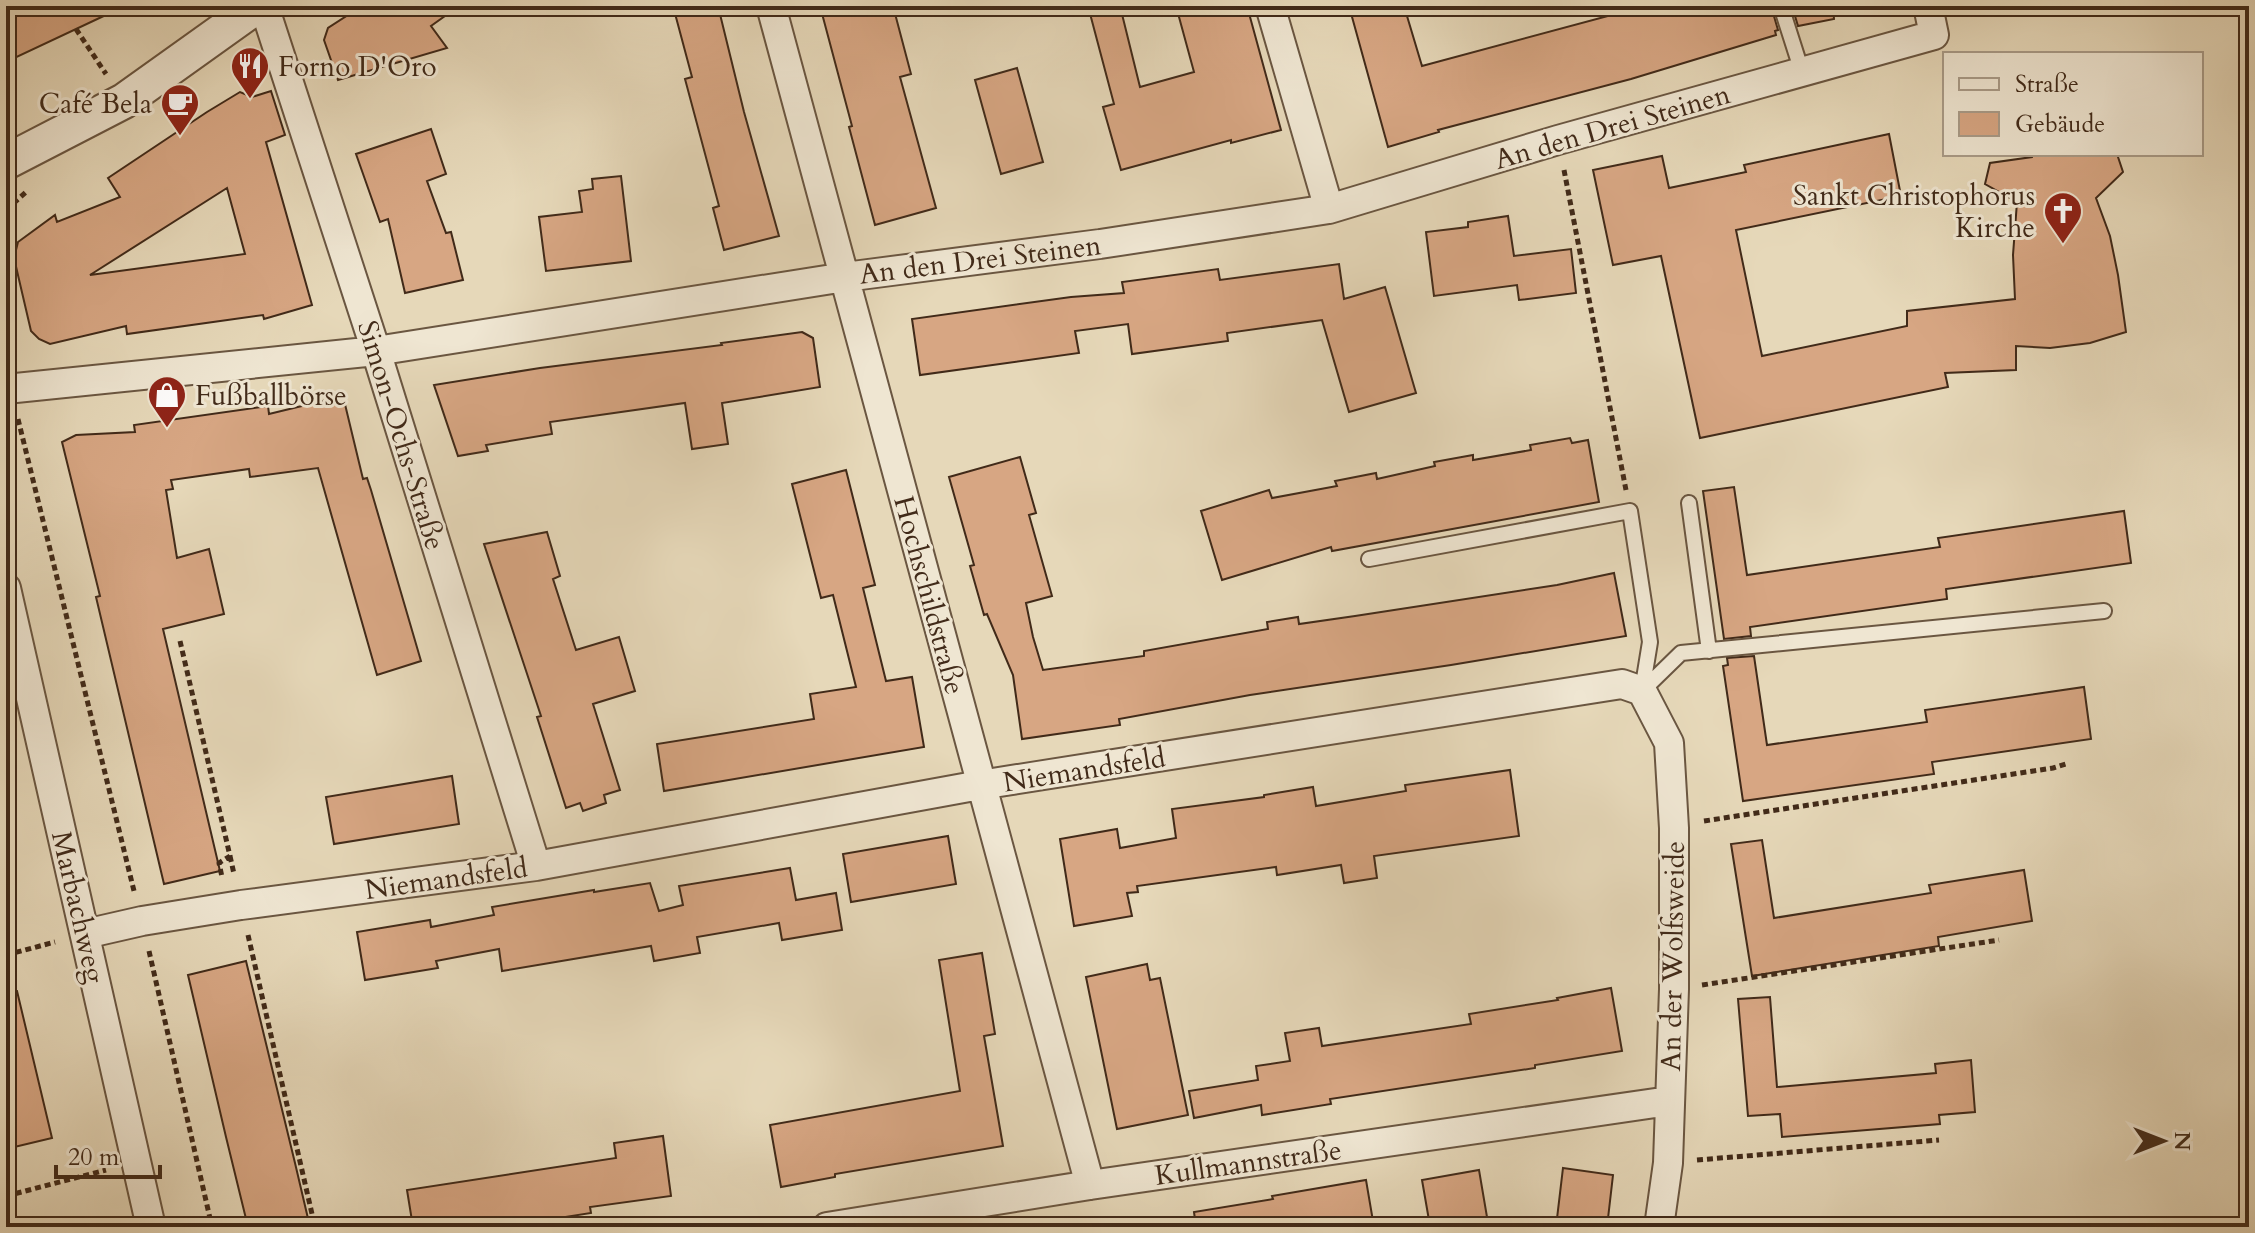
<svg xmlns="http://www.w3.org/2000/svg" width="2255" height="1233" font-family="Cardo,serif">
<rect width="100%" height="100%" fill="#e6d8b9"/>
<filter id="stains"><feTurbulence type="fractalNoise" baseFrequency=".0025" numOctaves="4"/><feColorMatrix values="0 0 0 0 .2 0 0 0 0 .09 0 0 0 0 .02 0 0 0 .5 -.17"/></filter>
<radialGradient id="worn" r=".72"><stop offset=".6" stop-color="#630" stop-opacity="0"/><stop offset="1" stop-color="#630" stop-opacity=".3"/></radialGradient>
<path fill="#d7a683" stroke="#412a19" stroke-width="2" fill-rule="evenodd" d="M37,6H125L6,62V19Z
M362,6H459L431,26L447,48L338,80L324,40L328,28Z
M673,6H718L744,112L779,236L724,250L713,208L719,206L685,79L692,77Z
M820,6H893L911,74L900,77L936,208L875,225L849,127L852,126Z
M1088,6H1120L1140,87L1194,72L1176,6H1247L1281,130L1231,143V140L1121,170L1103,107L1114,104Z
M1349,6H1404L1422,66L1645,6H1771L1778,30L1775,31L1776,35L1631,79L1438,130L1439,132L1388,147Z
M1792,6H1833L1834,19L1798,26Z
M1017,68L1043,162L1001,174L975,80Z
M271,91L285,135L266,142L312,305L264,319L263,315L127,334L126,326L50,344L39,339L31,331L14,258L18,242L55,215L57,222L120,197L108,178L207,112L240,92L252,97ZM227,188L245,254L90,275Z
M431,129L446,174L427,181L446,233L451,232L463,280L405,293L388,219L380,222L356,154Z
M1889,134L1901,196L1736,230L1762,356L1907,326V311L2015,299L2013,255L2017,202L1985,184L1990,163L2032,157L2033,154H2117L2123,172L2096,198L2110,236L2118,275L2126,332L2090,343L2050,348L2016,346V370L1945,373L1948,387L1700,438L1661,256L1613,265L1593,170L1662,156L1669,188L1746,172L1744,165Z
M621,176L631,261L546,271L539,217L582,212L579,191L593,189L592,179Z
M1508,216L1514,256L1571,249L1576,293L1519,300L1517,285L1434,296L1426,232L1468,227V222Z
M1339,264L1344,299L1385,287L1416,393L1349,412L1322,320L1227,333L1228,341L1132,354L1128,324L1075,331L1079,353L920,375L912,319L1071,297L1124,293L1122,282L1218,269L1220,280Z
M802,332L813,338L820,387L722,403L728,444L692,449L685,403L550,422L552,434L486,445L488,451L458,456L434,385L540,368L722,345L721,343Z
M343,396L363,479L367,478L371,490L421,661L377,675L318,468L250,477L249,469L171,480L173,489L166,490L177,558L209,549L224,614L163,629L220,871L164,884L96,597L100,596L62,442L76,435L135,432L134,425L268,406L269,414Z
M1570,438L1572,443L1588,440L1599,502L1332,551L1331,547L1222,580L1201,511L1269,490L1272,498L1337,486L1335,481L1376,473L1377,479L1435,466L1434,462L1473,455V460L1531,450L1530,445Z
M1020,457L1036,513L1029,515L1052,596L1026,603L1033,637L1043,670L1144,656V651L1268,629L1267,622L1298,617L1299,624L1355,616L1557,585L1614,573L1626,636L1451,665L1250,695L1119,719L1120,725L1022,739L1013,675L987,614L984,615L970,566L974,565L949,477Z
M846,470L875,585L863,588L886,681L912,677L924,747L664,791L657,744L814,719L810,694L856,687L833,595L821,598L792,484Z
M1734,487L1747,575L1940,547L1938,538L2124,511L2131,563L1946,589L1947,599L1750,627L1751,636L1724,639L1703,491Z
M547,532L560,576L553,579L576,650L619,637L635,691L593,704L620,790L604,795L606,803L583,811L580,803L566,808L537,717L541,716L484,544Z
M1754,656L1767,745L1927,722L1925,710L2084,687L2091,739L1932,762L1934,774L1743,801L1723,666L1728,665L1727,658Z
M1510,770L1519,836L1374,856L1377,878L1344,883L1341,865L1277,875L1276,867L1137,886L1138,892L1127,893L1132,916L1074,926L1060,839L1117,829L1120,848L1176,838L1172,809L1264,797V795L1313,787L1316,806L1406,791L1405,785Z
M452,776L459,824L334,844L326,797Z
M948,836L956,884L851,902L843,854Z
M1762,840L1774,918L1931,893L1929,885L2024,870L2032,921L1938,937L1939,946L1752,976L1731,844Z
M790,868L796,900L836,893L842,930L782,940L779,923L697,937L700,953L654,961L651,946L502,971L499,949L436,961L438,968L365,980L357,932L430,920L431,927L494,915L492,907L594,890V892L650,883L659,911L683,905L679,886Z
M982,953L995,1034L984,1036L1003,1146L835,1174V1177L781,1187L770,1125L960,1091L939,960Z
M246,961L295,1163L310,1227H248L226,1137L188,975Z
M1147,964L1150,980L1160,978L1188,1115L1117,1129L1086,977Z
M1611,988L1622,1051L1535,1065V1068L1330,1099L1331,1104L1262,1115L1261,1105L1194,1118L1189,1091L1258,1080L1256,1066L1290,1061L1285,1033L1319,1028L1322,1046L1471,1024L1469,1014L1558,1000L1557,998Z
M17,991L52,1138L6,1149V992Z
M1770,997L1777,1087L1936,1073L1935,1064L1971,1060L1975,1112L1939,1115L1940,1124L1782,1137L1780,1114L1748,1116L1738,999Z
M663,1136L671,1196L590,1207L591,1213L502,1227H413L407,1190L616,1158L614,1143Z
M1563,1168L1613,1175L1607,1227H1556Z
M1479,1170L1487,1217L1430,1226L1422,1180Z
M1366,1180L1374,1227H1196L1194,1212L1273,1199L1272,1196Z"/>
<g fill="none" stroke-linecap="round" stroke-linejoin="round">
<g stroke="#6a5641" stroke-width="18">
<path id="service" d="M1781,6L1802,72
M1689,503L1709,651
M1369,559L1630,511L1650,642L1642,691
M1642,691L1681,653L2104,611"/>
</g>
<g stroke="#6a5641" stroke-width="32">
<path id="minor" d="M264,6L376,351L536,866
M771,6L1090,1185
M1270,6L1329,209
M6,389L376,351L845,277L1100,244L1329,209L1558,140L1934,35L1928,6
M6,588L151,1227
M85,934L142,921L241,905L536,866L980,785L1622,684L1642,691L1669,743L1674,828V989L1668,1163L1659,1227
M827,1227L1090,1185L1669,1101"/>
</g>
<g stroke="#6a5641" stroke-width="38">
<path id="tertiary" d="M6,162L124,101L257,6"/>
</g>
<path stroke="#412a19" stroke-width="5" stroke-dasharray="6 4" stroke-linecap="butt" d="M8,6V9L18,6
M76,29L106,74
M1564,170L1626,490
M6,210L26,192
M18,419L134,891
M180,641L230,856L219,863L222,877
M1704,821L2053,768L2066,764
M230,856L234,874
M248,935L315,1227
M149,951L212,1227
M6,955L55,942
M1702,985L1999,940
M1697,1160L1939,1140
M6,1196L106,1170"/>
<use href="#service" stroke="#efe6d2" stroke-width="14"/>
<use href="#minor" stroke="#efe6d2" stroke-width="28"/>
<use href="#tertiary" stroke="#efe6d2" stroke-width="34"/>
</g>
<defs>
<g id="restaurant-pin" transform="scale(2)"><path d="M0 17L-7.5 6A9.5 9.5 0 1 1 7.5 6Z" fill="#8f2418" stroke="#efe6d2"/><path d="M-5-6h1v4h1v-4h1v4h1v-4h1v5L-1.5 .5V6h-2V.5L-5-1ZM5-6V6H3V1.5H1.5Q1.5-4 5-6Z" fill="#fff"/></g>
<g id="cafe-pin" transform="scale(2)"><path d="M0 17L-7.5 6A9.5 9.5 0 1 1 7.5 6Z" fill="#8f2418" stroke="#efe6d2"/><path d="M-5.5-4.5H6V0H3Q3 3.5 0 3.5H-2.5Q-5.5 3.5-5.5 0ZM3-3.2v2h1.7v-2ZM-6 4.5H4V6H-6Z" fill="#fff"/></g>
<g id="church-pin" transform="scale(2)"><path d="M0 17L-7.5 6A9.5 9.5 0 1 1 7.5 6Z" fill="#8f2418" stroke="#efe6d2"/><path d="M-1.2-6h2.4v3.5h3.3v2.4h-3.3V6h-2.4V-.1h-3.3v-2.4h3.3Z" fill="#fff"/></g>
<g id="shop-pin" transform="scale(2)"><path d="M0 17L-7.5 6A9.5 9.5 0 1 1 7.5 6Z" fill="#8f2418" stroke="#efe6d2"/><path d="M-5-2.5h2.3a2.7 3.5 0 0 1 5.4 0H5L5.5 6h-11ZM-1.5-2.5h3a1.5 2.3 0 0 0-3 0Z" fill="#fff"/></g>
</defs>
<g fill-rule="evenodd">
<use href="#restaurant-pin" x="250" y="66"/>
<use href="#cafe-pin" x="180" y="103"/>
<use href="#church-pin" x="2063" y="211"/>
<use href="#shop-pin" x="167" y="395"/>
</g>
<g text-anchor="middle" stroke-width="6" stroke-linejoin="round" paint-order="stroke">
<g font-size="28" fill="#412a19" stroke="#efe6d2" text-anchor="start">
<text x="278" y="76">Forno D'Oro</text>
<text x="152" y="113" text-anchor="end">Café Bela</text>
<text x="2035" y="205" text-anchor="end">Sankt Christophorus<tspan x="2035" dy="32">Kirche</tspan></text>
<text x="195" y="405">Fußballbörse</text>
</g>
<g font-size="28" fill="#412a19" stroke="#efe6d2">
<text transform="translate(1612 126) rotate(-16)" y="10">An den Drei Steinen</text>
<text transform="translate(980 259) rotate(-7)" y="10">An den Drei Steinen</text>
<text transform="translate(402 435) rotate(73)" y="10">Simon-Ochs-Straße</text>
<text transform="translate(930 595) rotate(75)" y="10">Hochschildstraße</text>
<text transform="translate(1084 769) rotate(-9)" y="10">Niemandsfeld</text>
<text transform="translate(446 878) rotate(-8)" y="10">Niemandsfeld</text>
<text transform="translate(79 907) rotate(77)" y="10">Marbachweg</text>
<text transform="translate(1672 956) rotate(-89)" y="10">An der Wolfsweide</text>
<text transform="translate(1248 1162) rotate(-8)" y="10">Kullmannstraße</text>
</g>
</g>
<rect width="2255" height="1233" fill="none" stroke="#e6d8b9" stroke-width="32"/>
<rect x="8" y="8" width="2239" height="1217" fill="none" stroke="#412a19" stroke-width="4"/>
<rect x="16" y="16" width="2223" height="1201" fill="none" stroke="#412a19" stroke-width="2"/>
<rect x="1943" y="52" width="260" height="104" fill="#efe6d2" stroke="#a99b88" stroke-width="2"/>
<rect x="1959" y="78" width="40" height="12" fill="#efe6d2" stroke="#a99b88" stroke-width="2"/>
<text x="2015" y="92" font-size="24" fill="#412a19">Straße</text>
<rect x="1959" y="112" width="40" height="24" fill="#d7a683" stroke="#a99b88" stroke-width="2"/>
<text x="2015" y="132" font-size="24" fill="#412a19">Gebäude</text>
<g transform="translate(2163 1141) rotate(90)" stroke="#efe6d2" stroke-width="6" paint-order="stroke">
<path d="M0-6L14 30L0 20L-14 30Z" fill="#412a19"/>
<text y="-12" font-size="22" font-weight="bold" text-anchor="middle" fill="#412a19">N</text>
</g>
<path d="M56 1165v12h104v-12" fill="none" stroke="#412a19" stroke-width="4"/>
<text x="68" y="1165" font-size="24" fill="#412a19" stroke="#efe6d2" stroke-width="6" paint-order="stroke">20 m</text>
<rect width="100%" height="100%" filter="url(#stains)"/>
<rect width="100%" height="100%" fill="url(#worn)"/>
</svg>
